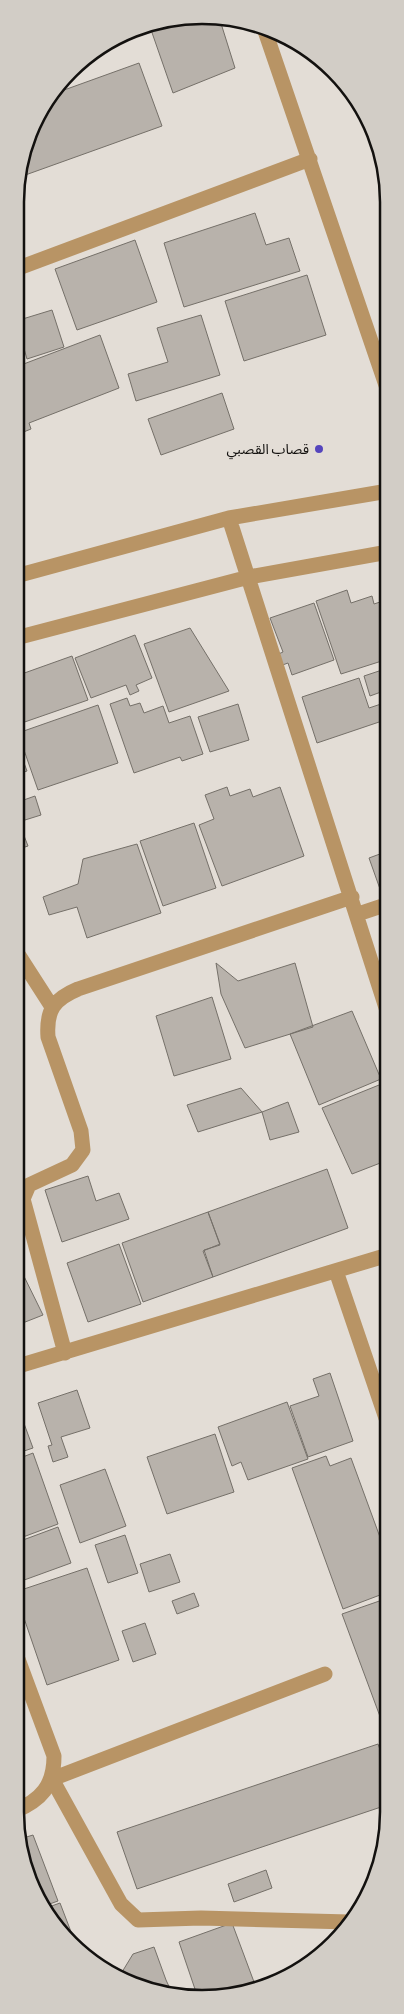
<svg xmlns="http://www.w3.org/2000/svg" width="404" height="2014" font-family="Commissioner,'Noto Sans Arabic',sans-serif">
<rect width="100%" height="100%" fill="#e3ddd6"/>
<path fill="#b8b2ab" stroke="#757069" d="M219,17L235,68L173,93L149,24L153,21Z
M139,63L162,126L17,178L40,109L53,94Z
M366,118L375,130L382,162Z
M255,213L266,245L289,238L300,271L184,307L164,243Z
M135,240L157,302L77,330L55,269Z
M307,275L326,335L244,361L225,301Z
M52,310L64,347L27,359L16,321Z
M201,315L220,375L136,401L128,374L168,362L157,328Z
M100,335L119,388L29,423L31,429L16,435V363L19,362L21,365Z
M222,393L234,429L161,455L148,419Z
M347,590L351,603L372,596L374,604L386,600L388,659L341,674L316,601Z
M314,603L334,660L292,675L288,663L277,667L274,656L283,652L270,618Z
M190,628L229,691L169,712L144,644Z
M135,635L152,678L136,685L139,691L130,695L126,685L91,698L75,658Z
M72,656L88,700L16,725V676Z
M388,668V698L383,700L381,692L370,696L364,676Z
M359,678L369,708L384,703L388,719L317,743L302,697Z
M127,698L130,706L140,703L144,713L163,706L169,723L190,716L203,754L182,761L180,757L134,773L110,704Z
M238,704L249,740L210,752L198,717Z
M98,705L118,763L38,790L18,733Z
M16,741L27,771L16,775Z
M227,787L230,796L250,789L253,797L280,787L304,856L222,886L199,825L214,819L205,795Z
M388,795V816L381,798Z
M35,796L41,815L25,820L18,802Z
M16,815L28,846L16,850Z
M194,823L216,888L163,906L140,841Z
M137,844L161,913L87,938L77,907L49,915L43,897L78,884L83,859Z
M388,851V886L380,889L369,858Z
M216,963L238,981L295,963L313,1027L245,1048L221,994Z
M212,997L231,1059L174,1076L156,1016Z
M352,1011L381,1079L319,1105L290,1034Z
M384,1083L388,1092V1160L352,1174L322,1108Z
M241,1088L262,1112L198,1132L187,1105Z
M288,1102L299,1132L270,1140L262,1112Z
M16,1123L22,1142L16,1145Z
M327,1169L348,1228L213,1277L204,1250L220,1245L208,1212Z
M88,1176L96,1201L119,1193L129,1219L62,1242L45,1190Z
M208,1212L220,1244L203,1251L213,1277L143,1302L122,1243Z
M119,1244L141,1304L88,1322L67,1263Z
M16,1260L43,1315L15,1326Z
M330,1373L353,1441L308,1457L290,1406L319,1396L313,1379Z
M77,1390L90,1428L61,1437L68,1457L53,1462L48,1446L52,1445L38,1403Z
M15,1399L33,1448L15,1454Z
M287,1402L308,1459L248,1480L241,1462L232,1466L218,1427Z
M215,1434L234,1492L167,1514L147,1457Z
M33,1453L58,1524L15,1540V1460Z
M326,1456L330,1466L351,1458L388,1559V1592L343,1609L292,1468Z
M105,1469L126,1526L80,1543L60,1485Z
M58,1527L71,1563L16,1583L15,1543Z
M125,1535L138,1573L108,1583L95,1545Z
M170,1554L180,1582L149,1592L140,1564Z
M87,1568L119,1660L47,1685L15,1592Z
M194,1593L199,1606L177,1614L172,1601Z
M388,1598V1738L342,1614Z
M145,1623L156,1654L133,1662L122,1631Z
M378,1744L387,1769V1805L137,1889L117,1832Z
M33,1835L58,1901L44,1906L29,1883L20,1839Z
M266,1870L272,1888L234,1902L228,1884Z
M60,1903L78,1950L70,1944L46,1908Z
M232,1923L257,1990L198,1998L179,1942Z
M154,1947L166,1980L173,1995L130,1985L119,1977L133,1954Z"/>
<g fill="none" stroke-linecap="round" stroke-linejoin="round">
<path stroke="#b89465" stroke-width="15" d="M264,28L388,391
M16,269L310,159
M229,518L388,1014
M16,576L229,518L388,491
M16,638L249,577L388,552
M358,914L388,904
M16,951L52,1007
M336,1271L388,1424
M65,1353L23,1199L29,1185L72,1165L83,1150L81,1131L48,1037C46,1010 54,999 78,989L352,897
M15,1367L388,1255
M325,1674L52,1779L121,1904L138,1920L201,1918L349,1922
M15,1811C41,1800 54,1786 54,1756L15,1651"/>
</g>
<circle fill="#5545bd" stroke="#e3ddd6" stroke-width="2" cx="319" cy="449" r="5"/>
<g text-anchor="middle" stroke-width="4.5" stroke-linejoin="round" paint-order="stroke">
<g font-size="14" fill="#13110f" stroke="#e3ddd6" text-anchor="end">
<text x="309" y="454">قصاب القصبي</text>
</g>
</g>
<path d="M0 0H404V2014H0ZM202 24H202A178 178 0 0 1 380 202V1812A178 178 0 0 1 202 1990H202A178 178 0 0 1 24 1812V202A178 178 0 0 1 202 24Z" fill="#d2cdc6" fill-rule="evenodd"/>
<path fill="none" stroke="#13110f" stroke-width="2.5" d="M202 24H202A178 178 0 0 1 380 202V1812A178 178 0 0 1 202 1990H202A178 178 0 0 1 24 1812V202A178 178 0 0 1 202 24Z"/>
</svg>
